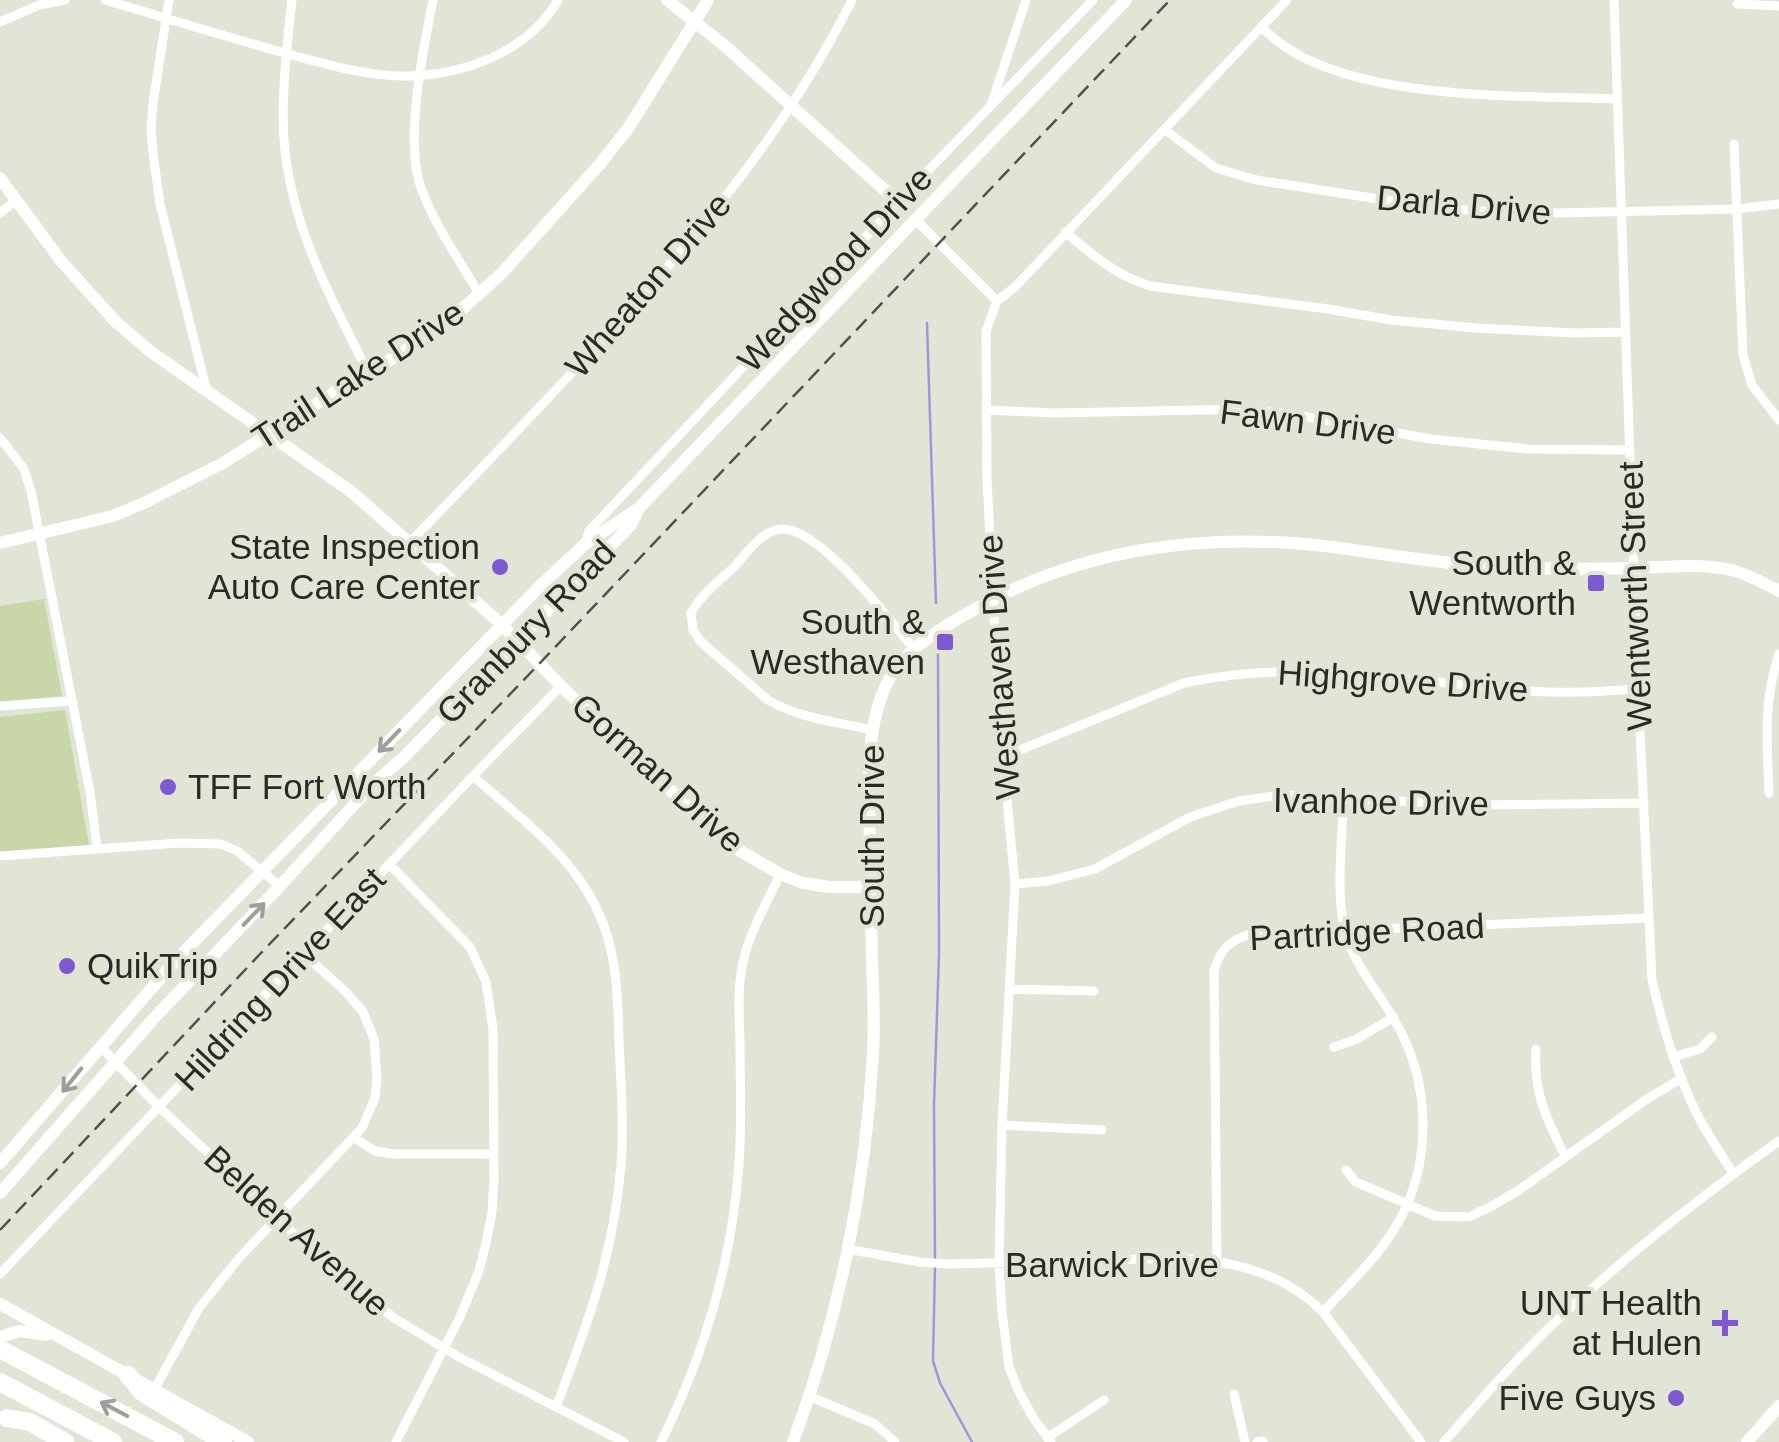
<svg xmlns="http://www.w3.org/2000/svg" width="1779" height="1442" font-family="Arial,sans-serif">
<rect width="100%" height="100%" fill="#e1e5d6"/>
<path fill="#c9d6a7" d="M44,599L62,696L0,702V606Z
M65,710L89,845L0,855V717Z"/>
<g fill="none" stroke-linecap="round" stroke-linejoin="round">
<path stroke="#a493db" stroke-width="2.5" d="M927,323L936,603
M935,1258L934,1105L939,953L938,654
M935,1266L933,1361L940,1383L972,1442"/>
<path stroke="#fff" stroke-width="9" d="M105,0C166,18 227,37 288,54C326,64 368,77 408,76C465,75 529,51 558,0
M169,0L153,103L151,129L153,153L160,204L206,388
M292,0C287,44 281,96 284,140C290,224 331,299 368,372
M433,0C423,49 405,138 420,185C433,223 459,259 479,294
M1614,0L1638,689L1652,980C1663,1028 1677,1076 1700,1120C1710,1138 1722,1156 1733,1173
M1737,4L1779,6
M0,22L39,5L65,0
M1263,28C1332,103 1519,95 1617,99
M991,105L1026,0
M1165,130L1216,168L1256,180L1404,203L1475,211L1556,213L1737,209L1779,204
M1734,144L1743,355L1752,385L1779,420
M0,213L15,201
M916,220L997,301
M1065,232C1094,256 1114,274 1150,286L1328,309L1391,320L1476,328L1576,333L1625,332
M986,410L1056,413L1248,409L1296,415L1431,439L1527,449L1630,450
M0,438L24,469L31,491L90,792L97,848
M409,543C466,485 522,426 578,366C683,254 783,138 852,0
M585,544L589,531L921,178L1093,0
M0,706L70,701
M871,730C837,722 798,718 768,700L701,642L693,630L691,613C701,595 719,581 734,567C746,554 762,530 782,529C820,528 889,619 913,648
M1003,757L1184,683C1300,657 1413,683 1530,691C1566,694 1602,691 1638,689
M473,776C513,812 563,848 590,896C617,942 618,991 619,1043C621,1084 624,1125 621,1165C614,1254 587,1326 556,1407
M1769,793C1767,744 1763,701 1779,654
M0,856L179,843L221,844L237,851L280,886
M389,864L470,947L486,982L493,1029L494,1179L492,1212L486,1243L479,1271L460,1317L396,1442
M1015,884L1048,881L1095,869L1190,817L1239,801L1281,795L1473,805L1644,803
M1009,989L1094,991
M100,1046L159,1107L321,1259L394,1318L459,1357L624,1442
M1334,1047L1355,1040L1394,1017
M1536,1049C1533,1092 1546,1118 1565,1156
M1673,1057L1700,1049L1712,1037
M1002,1125L1102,1130
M353,1137L375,1151L394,1154H494
M1346,1170L1356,1182L1435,1216L1469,1217L1490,1207L1519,1190L1647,1099L1682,1078
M847,1249L919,1262L949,1264L1185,1258C1237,1262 1285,1274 1323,1312L1421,1442
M1217,1261L1214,971C1220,949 1229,941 1250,934L1649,918
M0,1274L473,776L561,686
M1323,1312C1353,1280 1389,1247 1407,1205C1430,1152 1428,1086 1402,1034C1386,1000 1357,971 1346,935C1335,900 1342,835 1344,798
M154,1390L199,1308L239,1258L362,1128L375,1098L377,1078L374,1039L363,1012L346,992L304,954
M1234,1394L1245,1442
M809,1396L875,1424L895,1442
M1047,1438L1104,1400
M661,1442C704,1355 732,1261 739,1164C742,1123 740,1082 740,1042C739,1014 737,985 744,958C751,929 768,901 780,874
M1051,1442L1034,1419L1019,1392L1009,1367L1002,1312L999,1264L1002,1125L1015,884L1003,757L994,615L987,479L986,331L997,301L1015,287L1287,0
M1257,1442L1263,1441
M1444,1442C1479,1402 1514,1361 1553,1324C1623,1258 1700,1197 1779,1141"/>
<path stroke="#fff" stroke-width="12" d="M667,0L724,45L899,203
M0,178L61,261L116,322L151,352L353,493L501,624L561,686L686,805L735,848L780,874L803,883L830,887H871
M0,543L113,516L144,503L223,463L332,394L400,354L460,311L502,273L600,164L629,127L708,0
M0,1163L178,958L541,585L585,544L639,508L1126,0
M0,1193L156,1016L280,886L371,786L404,757L631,525L638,510
M0,1304L248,1442
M0,1337L20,1331L46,1335
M793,1442C839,1319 866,1184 873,1053C875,1023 873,992 872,961C871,895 869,828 869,762C876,674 899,652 973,610C1080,549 1202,532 1324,546C1381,553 1438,564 1496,567C1544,569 1592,569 1640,568C1670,567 1701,563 1731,570C1748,574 1764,583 1779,591
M1747,1442L1779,1406"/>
<path stroke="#fff" stroke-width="18" d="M0,1349L175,1442
M128,1375L142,1392L223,1442
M0,1382L113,1442
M7,1418L30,1422L65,1442"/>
<path stroke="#50534b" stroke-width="2.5" stroke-dasharray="15 8" stroke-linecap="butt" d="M0,1230L261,953L540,663L1170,0"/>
</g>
<defs><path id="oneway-shaft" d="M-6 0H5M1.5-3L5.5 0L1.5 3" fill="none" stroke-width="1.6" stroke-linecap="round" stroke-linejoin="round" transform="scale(2.5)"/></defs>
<g stroke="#9e9f9c">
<use href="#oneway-shaft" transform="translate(389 741) rotate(134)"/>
<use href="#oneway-shaft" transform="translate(254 914) rotate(-46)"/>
<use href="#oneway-shaft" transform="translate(72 1080) rotate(129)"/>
<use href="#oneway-shaft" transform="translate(114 1409) rotate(-152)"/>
</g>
<g fill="#7e58d1" stroke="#e1e5d6" stroke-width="4">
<circle cx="500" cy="567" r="10"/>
<rect x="1586" y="573" width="20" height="20" rx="5"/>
<rect x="935" y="632" width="20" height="20" rx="5"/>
<circle cx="168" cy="787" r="10"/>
<circle cx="67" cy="966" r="10"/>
<path d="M1720 1308h10v10h10v10h-10v10h-10v-10h-10v-10h10z"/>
<circle cx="1676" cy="1398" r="10"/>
</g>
<g text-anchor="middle" stroke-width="8" stroke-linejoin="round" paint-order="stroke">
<g font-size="35" fill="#282a24" stroke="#e1e5d6">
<text transform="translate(1464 205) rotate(5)" y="12">Darla Drive</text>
<text transform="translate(835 269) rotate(-47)" y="12">Wedgwood Drive</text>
<text transform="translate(648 285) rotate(-49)" y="12">Wheaton Drive</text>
<text transform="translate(358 375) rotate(-33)" y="12">Trail Lake Drive</text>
<text transform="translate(1308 422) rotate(7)" y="12">Fawn Drive</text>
<text transform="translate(1635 596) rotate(-92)" y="12">Wentworth Street</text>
<text transform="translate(526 632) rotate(-46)" y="12">Granbury Road</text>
<text transform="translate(999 667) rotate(-94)" y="12">Westhaven Drive</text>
<text transform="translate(1403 681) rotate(4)" y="12">Highgrove Drive</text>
<text transform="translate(658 773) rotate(42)" y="12">Gorman Drive</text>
<text transform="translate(1381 802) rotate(1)" y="12">Ivanhoe Drive</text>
<text transform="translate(872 836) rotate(-90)" y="12">South Drive</text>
<text transform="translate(1367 932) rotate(-3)" y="12">Partridge Road</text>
<text transform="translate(280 979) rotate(-47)" y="12">Hildring Drive East</text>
<text transform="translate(297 1231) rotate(42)" y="12">Belden Avenue</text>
<text x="1112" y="1277">Barwick Drive</text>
</g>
<g font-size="35" fill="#282a24" stroke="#e1e5d6" text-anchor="end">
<text x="480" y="559">State Inspection<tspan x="480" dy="40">Auto Care Center</tspan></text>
<text x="1576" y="575">South &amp;<tspan x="1576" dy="40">Wentworth</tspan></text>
<text x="925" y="634">South &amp;<tspan x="925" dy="40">Westhaven</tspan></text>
<text x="188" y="799" text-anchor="start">TFF Fort Worth</text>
<text x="87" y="978" text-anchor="start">QuikTrip</text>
<text x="1702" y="1315">UNT Health<tspan x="1702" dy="40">at Hulen</tspan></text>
<text x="1656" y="1410">Five Guys</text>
</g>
</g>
</svg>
